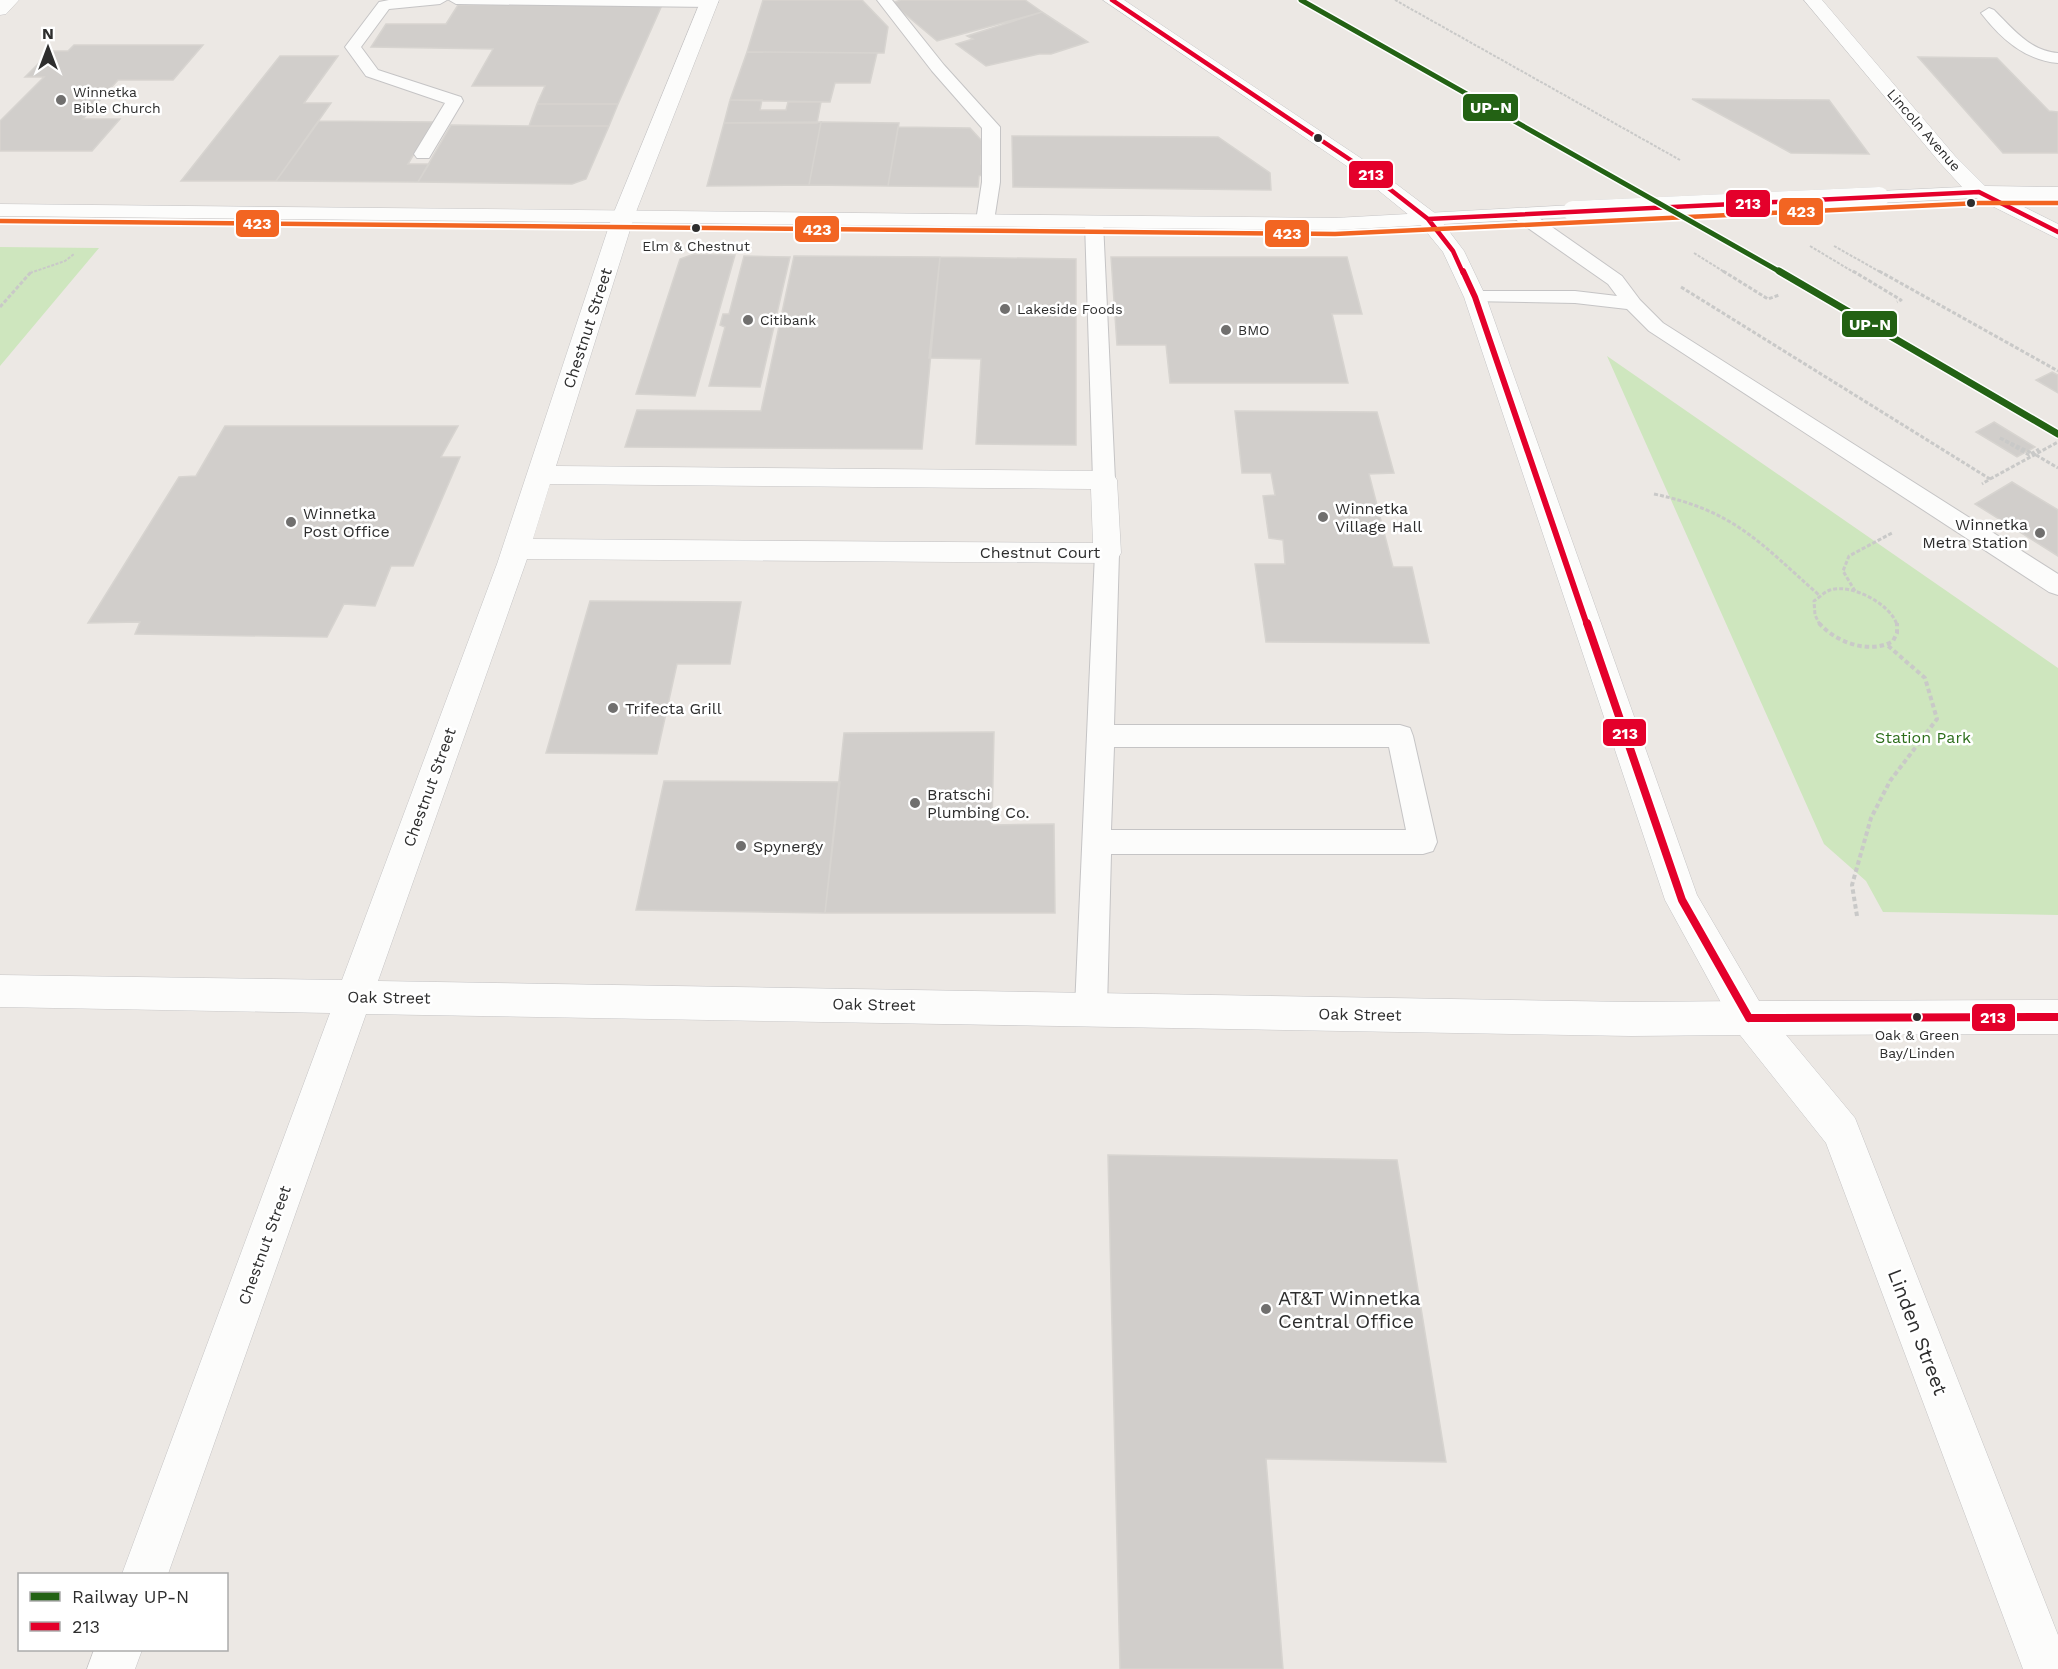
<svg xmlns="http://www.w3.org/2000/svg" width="2058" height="1669" font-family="'Work Sans',sans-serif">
<rect width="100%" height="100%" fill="#ece8e4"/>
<path fill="#cee6be" d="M0,247L99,248L0,366Z
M1607,356L2058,668V915L1883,912L1866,881L1824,844Z"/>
<path fill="#d1cecb" stroke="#d7d4d0" stroke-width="1.5" d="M763,0H862L888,27L884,53L747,52Z
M901,0H1025L1042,12L937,41L892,3Z
M458,5H662L618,104H537L545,86H472L493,49L371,47L386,24H446Z
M1042,12L1088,42L1051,54H1039L986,66L956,44L973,39L967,36Z
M74,45H203L173,80H118L83,119H120L92,151H0V121L44,77H25L51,51H68Z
M747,52L877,53L870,83H835L830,102L730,100Z
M280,56H338L304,103H331L276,181H181Z
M1918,57L1997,58L2049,111L2058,112V153H2003Z
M1692,99L1829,100L1869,154L1791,153Z
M730,100H762L760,110H786L788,102H821L817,123H724Z
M537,104H618L609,126H529Z
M319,121L433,122L408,164H429L418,182L276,181Z
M821,122L809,185L707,186L724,123Z
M821,122L899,123L888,186L809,185Z
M451,125L529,126H609L586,179L572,184L418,182Z
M898,127L970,128L982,141L981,164L985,168L984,174L979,176L978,187L888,186Z
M1012,136L1218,137L1270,173L1271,190L1013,187Z
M694,254L735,255L695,396L636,394L680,259Z
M744,256L790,257L760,387L709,386L725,327L720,325L723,314H729Z
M794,256L940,257L922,449L625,447L637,410L761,411Z
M940,257L1076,259V445L976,444L981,359L929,358Z
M1111,257H1347L1362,314H1332L1348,383H1170L1166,345H1117Z
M2052,372L2058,375V393L2036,380Z
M1235,411L1377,412L1394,473L1369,474L1393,567H1412L1429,643L1266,642L1255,564H1285L1283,540L1269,538L1263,496L1275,495L1271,473H1242Z
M1994,422L2035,447L2017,457L1976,432Z
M225,426H458L441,457H460L413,566H391L375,606L344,604L327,637L135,634L140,622L88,623L179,477L196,476Z
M2012,482L2058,510V556L1975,504Z
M590,601L741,602L730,664H677L657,754L546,753Z
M994,732L992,825L1054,824L1055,913H825L844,733Z
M664,781L840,782L825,913L636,910Z
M1108,1155L1397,1160L1446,1462L1266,1459L1283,1669H1120Z"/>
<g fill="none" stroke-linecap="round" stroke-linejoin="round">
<g stroke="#c5c4c5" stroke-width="2">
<path id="service" d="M389,0H447L440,4L389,9L361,47L378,70L461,97L463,101L429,158H417L414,154L445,103L366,76L345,47L379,2Z
M449,0H716L718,2L710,7L456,4Z
M877,0H892L944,65L1000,127V182L994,221L992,225H978L976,221L982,182V128L932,71Z
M1989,8L1994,10C2013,29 2030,51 2058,53V63C2025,60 2001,39 1981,13Z
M1522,209L1529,211L1622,276L1640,300L1663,323L2058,574V595L2049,592L1649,331L1627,309L1575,303L1468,301L1465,297L1468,293L1475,291H1575L1617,296L1608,284L1515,219L1513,215L1515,211Z
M1094,216L1101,218L1103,222L1115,480L1112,485L1104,488L1096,485L1093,480L1085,222L1087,218Z
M1107,545L1115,547L1119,553L1114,725H1400L1410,728L1413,736L1437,842L1433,851L1423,854H1111L1107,1008L1102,1018L1091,1022L1080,1018L1075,1008L1095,553L1099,547ZM1114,747H1389L1406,830H1111Z"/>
</g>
<g stroke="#c5c4c5" stroke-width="1">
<path id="minor" d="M0,0H19L6,14L0,15Z
M701,0H719L634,217L556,466L1104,471L1113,474L1117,480L1121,553L1117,560L1107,563L527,559L378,981L1631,1002L1749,1001L1762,1006L1855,1118L2058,1635V1669H2023L1826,1143L1740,1035L1631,1036L366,1014L168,1574H122L330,1013L0,1007V975L342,980L497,564L612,217ZM550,484L1091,489L1093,543L533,539Z
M94,1650H142L135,1669H87Z"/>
</g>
<g stroke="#c5c4c5" stroke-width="1">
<path id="tertiary" d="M1804,0H1822L1955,156L1985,186L2058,187V199H2008L2058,224V239L1976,198L1879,203L1872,201L1868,197L1872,193L1879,191L1962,187L1941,164Z
M0,204L1335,218L1573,205L1581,206L1584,211L1581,216L1573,217L1335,230L0,216Z"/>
</g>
<g stroke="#c5c4c5" stroke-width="1">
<path id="secondary" d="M1103,0H1124L1371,165L1436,214L1464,251L1486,297L1697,895L1759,1001L2058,1000V1034L1749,1035L1736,1030L1665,900L1464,297L1443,252L1420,224L1357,173Z"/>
</g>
<path stroke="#c9c9c8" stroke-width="2" stroke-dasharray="3 1.5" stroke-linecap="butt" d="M1395,0L1680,160
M1810,246L1855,273
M1834,246L1882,273
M1694,253L1726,273
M30,273L65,261L74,254"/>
<path stroke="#c9c9c8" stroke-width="3" stroke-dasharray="4 2" stroke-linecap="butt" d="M1723,271L1768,299L1779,295
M1853,271L1901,300L1897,302
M1879,271L2058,371
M1681,287L1990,479L1982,484
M0,307L32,271
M2000,438L2029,455L2039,449
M2036,455L2058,468
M1990,479L2058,442
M1654,494C1735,511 1760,543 1819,595
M1855,591L1843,571L1849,556L1892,533
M1820,625L1815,615L1814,601C1819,598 1824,592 1830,590C1851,583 1891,604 1897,625"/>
<path stroke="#c9c9c8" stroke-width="4" stroke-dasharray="4.5 3" stroke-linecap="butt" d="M1819,623C1835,642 1870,655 1893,641L1897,633V623
M1857,916L1852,885L1871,818L1890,781L1937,719L1925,678L1886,644"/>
<use href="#service" fill="#fcfcfb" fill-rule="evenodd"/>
<use href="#minor" fill="#fcfcfb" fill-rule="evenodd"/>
<use href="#tertiary" fill="#fcfcfb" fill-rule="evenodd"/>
<use href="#secondary" fill="#fcfcfb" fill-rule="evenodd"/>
<g stroke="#c5c4c5" stroke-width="20" stroke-linecap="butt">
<path id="tertiary-bridge" d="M1573,211L1879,197"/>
</g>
<path stroke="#c9c9c8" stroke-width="3" stroke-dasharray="4 2" stroke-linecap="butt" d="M2000,438L2036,455"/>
<use href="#tertiary-bridge" stroke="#fcfcfb" stroke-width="20"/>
<g stroke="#fff" stroke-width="8">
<path id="bus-1-far2" d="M1112,0L1364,169L1428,219L1453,251L1463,273
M1428,219L1979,192L2058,232"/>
</g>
<g stroke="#fff" stroke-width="10">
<path id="bus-1-far1" d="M1463,271L1475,297L1587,625"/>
</g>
<g stroke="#fff" stroke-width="12">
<path id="bus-1" d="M1587,623L1682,900L1749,1018
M1749,1018L2058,1017"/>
</g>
<g stroke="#fff" stroke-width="8">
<path id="bus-2" d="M0,221L1335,234L1979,203H2058"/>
</g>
<use href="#bus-1-far2" stroke="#e4002b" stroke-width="4.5"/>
<use href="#bus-1-far1" stroke="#e4002b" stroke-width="6"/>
<use href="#bus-1" stroke="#e4002b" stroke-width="8"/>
<use href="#bus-2" stroke="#f26522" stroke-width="4.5"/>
<g stroke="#fff" stroke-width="8">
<path id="rail-1-far1" d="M1301,0L1782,273"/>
</g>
<g stroke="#fff" stroke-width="10">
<path id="rail-1" d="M1779,271L2058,434"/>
</g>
<use href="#rail-1-far1" stroke="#236214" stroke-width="5"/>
<use href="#rail-1" stroke="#236214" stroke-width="7"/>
</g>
<g fill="#706f6e" stroke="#fff" stroke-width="2">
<circle cx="61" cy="100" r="6"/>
<circle cx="1005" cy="309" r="6"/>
<circle cx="748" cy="320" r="6"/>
<circle cx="1226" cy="330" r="6"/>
<circle cx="1323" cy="517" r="6"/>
<circle cx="291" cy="522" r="6"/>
<circle cx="2040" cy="533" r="6"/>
<circle cx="613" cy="708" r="6"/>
<circle cx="915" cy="803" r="6"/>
<circle cx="741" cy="846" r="6"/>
<circle cx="1266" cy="1309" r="6"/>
</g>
<g fill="#2e2e2e" stroke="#fff" stroke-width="2">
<circle cx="1318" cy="138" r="5"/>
<circle cx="1971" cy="203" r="5"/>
<circle cx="696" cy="228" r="5"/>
<circle cx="1917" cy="1017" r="5"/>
</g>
<g text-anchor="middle" stroke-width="5" stroke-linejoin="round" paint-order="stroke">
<g font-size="14" fill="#2e2e2e" stroke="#fff" text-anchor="start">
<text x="73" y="97">Winnetka<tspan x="73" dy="16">Bible Church</tspan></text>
<text x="1017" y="314">Lakeside Foods</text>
<text x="760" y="325">Citibank</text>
<text x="1238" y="335">BMO</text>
</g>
<g font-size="14" fill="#2e2e2e" stroke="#fff">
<text transform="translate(1924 130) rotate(49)" y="5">Lincoln Avenue</text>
</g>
<g font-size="14" fill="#2e2e2e" stroke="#fff">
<text x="696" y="251">Elm &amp; Chestnut</text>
<text x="1917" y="1040">Oak &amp; Green<tspan x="1917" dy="18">Bay/Linden</tspan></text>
</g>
<g font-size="16" fill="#2e2e2e" stroke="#fff">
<text transform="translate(587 328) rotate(-72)" y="6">Chestnut Street</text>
<text x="1040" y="558">Chestnut Court</text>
<text transform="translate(429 787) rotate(-70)" y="6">Chestnut Street</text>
<text transform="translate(389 997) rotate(1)" y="6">Oak Street</text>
<text transform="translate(874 1004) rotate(1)" y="6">Oak Street</text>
<text transform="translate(1360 1014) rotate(1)" y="6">Oak Street</text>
<text transform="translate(264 1245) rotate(-70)" y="6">Chestnut Street</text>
</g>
<g font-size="16" fill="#2e2e2e" stroke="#fff" text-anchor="start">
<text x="1335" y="514">Winnetka<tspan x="1335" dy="18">Village Hall</tspan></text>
<text x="303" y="519">Winnetka<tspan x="303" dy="18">Post Office</tspan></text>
<text x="2028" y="530" text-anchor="end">Winnetka<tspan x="2028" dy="18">Metra Station</tspan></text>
<text x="625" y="714">Trifecta Grill</text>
<text x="927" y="800">Bratschi<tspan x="927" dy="18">Plumbing Co.</tspan></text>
<text x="753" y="852">Spynergy</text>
</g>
<g font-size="16" fill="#2c6e1b" stroke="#fff">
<text x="1923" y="743">Station Park</text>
</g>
<g font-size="20" fill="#2e2e2e" stroke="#fff" text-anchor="start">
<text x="1278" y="1305">AT&amp;T Winnetka<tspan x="1278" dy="23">Central Office</tspan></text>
</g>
<g font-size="20" fill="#2e2e2e" stroke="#fff">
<text transform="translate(1918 1332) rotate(69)" y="7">Linden Street</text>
</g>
</g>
<g stroke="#fff" stroke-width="2">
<rect x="1462" y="93" width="57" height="29" rx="6" fill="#236214"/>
<rect x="1348" y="160" width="46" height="29" rx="6" fill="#e4002b"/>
<rect x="1725" y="189" width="46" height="29" rx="6" fill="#e4002b"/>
<rect x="1778" y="197" width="46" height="29" rx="6" fill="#f26522"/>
<rect x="235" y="209" width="45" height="29" rx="6" fill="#f26522"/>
<rect x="794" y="215" width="46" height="28" rx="6" fill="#f26522"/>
<rect x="1264" y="219" width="46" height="29" rx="6" fill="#f26522"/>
<rect x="1841" y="310" width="57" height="28" rx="6" fill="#236214"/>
<rect x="1602" y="718" width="45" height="29" rx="6" fill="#e4002b"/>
<rect x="1971" y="1003" width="45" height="29" rx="6" fill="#e4002b"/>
</g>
<g font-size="16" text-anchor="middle" font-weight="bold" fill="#fff">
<text x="1491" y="113">UP-N</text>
<text x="1371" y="180">213</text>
<text x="1748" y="209">213</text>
<text x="1801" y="217">423</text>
<text x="257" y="229">423</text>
<text x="817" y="235">423</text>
<text x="1287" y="239">423</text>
<text x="1870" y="330">UP-N</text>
<text x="1625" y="739">213</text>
<text x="1993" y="1023">213</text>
</g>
<rect x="18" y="1573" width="210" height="78" fill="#ffffff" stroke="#ababab" stroke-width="1.5"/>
<rect x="30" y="1592" width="30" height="9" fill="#236214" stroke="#ababab" stroke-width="1.5"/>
<text x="72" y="1603" font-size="18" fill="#2e2e2e">Railway UP-N</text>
<rect x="30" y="1622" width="30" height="9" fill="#e4002b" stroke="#ababab" stroke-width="1.5"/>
<text x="72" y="1633" font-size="18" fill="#2e2e2e">213</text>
<g transform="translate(48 48)" stroke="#ffffff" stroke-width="4.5" paint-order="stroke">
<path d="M0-4.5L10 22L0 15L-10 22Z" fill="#2e2e2e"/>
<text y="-9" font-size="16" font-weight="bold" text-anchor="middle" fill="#2e2e2e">N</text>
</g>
</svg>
